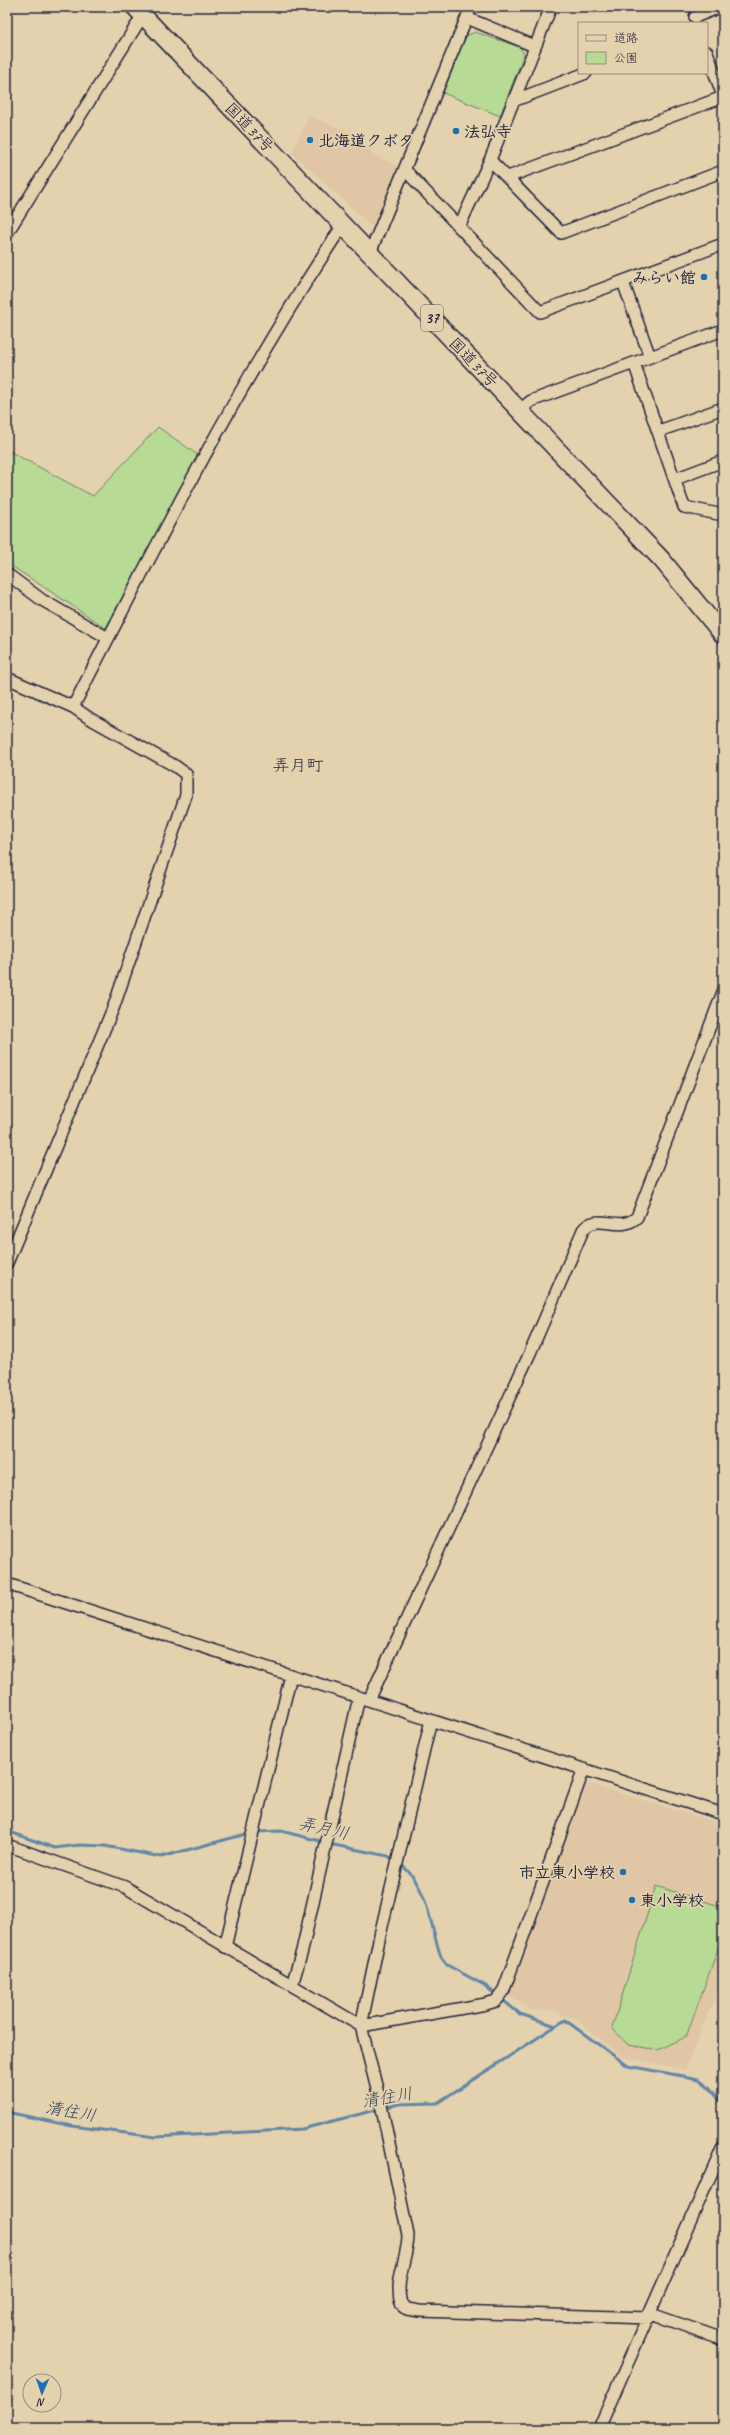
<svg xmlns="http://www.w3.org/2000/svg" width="730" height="2435" font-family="Caveat,'Klee One',sans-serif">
<rect width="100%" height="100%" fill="#e4d2af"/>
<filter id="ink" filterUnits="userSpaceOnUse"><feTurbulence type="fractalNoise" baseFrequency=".025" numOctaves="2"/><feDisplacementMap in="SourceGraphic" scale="8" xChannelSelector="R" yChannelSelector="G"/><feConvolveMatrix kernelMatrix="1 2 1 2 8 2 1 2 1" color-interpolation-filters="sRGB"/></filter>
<g filter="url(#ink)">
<path fill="#e1c6a6" d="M308,116L353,133L376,156L400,166L374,229L292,153Z
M590,1784L723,1824V1977L685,2070L623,2057L575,2019L553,2011L531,2010L508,1994L582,1786Z"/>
<path fill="#b7da94" stroke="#6c7e68" d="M475,32L520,47L524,54L500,116L443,93L466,36Z
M158,427L198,455L106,628L7,563V450L93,496Z
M656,1886L723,1907V1935L686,2037L658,2050L628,2045L612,2028Z"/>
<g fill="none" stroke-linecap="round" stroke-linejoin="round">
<path stroke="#6287a6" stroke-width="3" d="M7,1831L55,1848L79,1845L105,1846L161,1857L250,1833
M255,1832L281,1831L324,1842
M329,1844L388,1856L395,1861
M400,1864C428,1884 430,1926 441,1957L447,1965L484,1985L520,2014L556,2026
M7,2112L72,2126L156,2137L302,2129L399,2104L437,2103L565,2020L628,2066L699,2079L709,2087L723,2104"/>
<g stroke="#22223b" stroke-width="14">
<path id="minor" d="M695,17L720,7
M467,18L534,46
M707,52L723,96
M513,101L586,73
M490,160L561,233L723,171
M405,170L540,312L723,244
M508,177L723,97
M459,227L490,160L551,7
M7,233L143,15
M370,253L471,7
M623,282L650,357
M634,363L684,507L723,515
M520,410L531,401L723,330
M659,431L723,408
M675,479L723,461
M7,574L42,600L108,638
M7,678L73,707L89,718L175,766L186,774V795L114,1006L7,1263
M73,707C157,543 241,378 343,225
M7,1584L723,1814
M369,1700L530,1353L583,1230C597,1211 620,1234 637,1217L723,992
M431,1720L380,1935L361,2026L382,2109L408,2235C408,2259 394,2279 401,2304L407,2309L419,2311L649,2318
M7,1845L125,1887L361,2026L486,2004L496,2001L503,1992L584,1769
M225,1947L291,1675
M292,1985L302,1951L359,1697
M651,2314L723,2339
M599,2428L723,2147"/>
</g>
<g stroke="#22223b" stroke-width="20">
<path id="highway" d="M135,7L662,560L723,635"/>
</g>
<use href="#minor" stroke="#e4d2af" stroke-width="11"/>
<use href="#highway" stroke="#e4d2af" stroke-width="17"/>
</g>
</g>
<g fill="#1f6fb2" stroke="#e4d2af" stroke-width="1.5">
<circle cx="456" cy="131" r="4"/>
<circle cx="310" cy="140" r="4"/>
<circle cx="704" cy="277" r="4"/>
<circle cx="623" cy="1872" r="4"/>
<circle cx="632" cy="1900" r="4"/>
</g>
<g text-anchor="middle" stroke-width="3.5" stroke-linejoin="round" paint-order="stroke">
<rect fill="#e4d2af" stroke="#5c575e" stroke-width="1" x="421" y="305" width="22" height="26" rx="3"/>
<g font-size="15" font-weight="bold" fill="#22223b">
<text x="432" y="323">37</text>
</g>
<g font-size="16" fill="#22223b" stroke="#e4d2af">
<text transform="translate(250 127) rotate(46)" y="6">国道37号</text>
<text transform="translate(474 362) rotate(46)" y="6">国道37号</text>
</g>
<g font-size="16" font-weight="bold" fill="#22223b" stroke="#e4d2af" text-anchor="start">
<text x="464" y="137">法弘寺</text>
<text x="318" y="146">北海道クボタ</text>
<text x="696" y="283" text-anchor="end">みらい館</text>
<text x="615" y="1878" text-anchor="end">市立東小学校</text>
<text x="640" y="1906">東小学校</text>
</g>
<g font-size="17" fill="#22223b" stroke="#e4d2af">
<text x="298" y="771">弄月町</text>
</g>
<g font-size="17" font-style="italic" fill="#37445f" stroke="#e4d2af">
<text transform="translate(324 1828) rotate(13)" y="6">弄月川</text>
<text transform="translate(387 2097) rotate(-10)" y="6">清住川</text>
<text transform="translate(71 2111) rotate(10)" y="6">清住川</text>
</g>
</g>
<rect width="730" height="2435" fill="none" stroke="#e4d2af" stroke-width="24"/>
<rect x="12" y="12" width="706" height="2411" fill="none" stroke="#22223b" stroke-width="1.5" filter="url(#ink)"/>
<rect x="578" y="22" width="130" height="52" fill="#e4d2af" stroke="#968c81"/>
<rect x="586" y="35" width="20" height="6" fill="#e4d2af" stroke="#968c81"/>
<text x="614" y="42" font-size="12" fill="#22223b">道路</text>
<rect x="586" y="52" width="20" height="12" fill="#b7da94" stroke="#968c81"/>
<text x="614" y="62" font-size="12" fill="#22223b">公園</text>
<g transform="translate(42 2393) rotate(182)"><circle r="19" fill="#e4d2af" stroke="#968c81"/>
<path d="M0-3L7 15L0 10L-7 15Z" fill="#1f6fb2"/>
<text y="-6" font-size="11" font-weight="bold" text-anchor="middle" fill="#22223b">N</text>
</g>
</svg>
